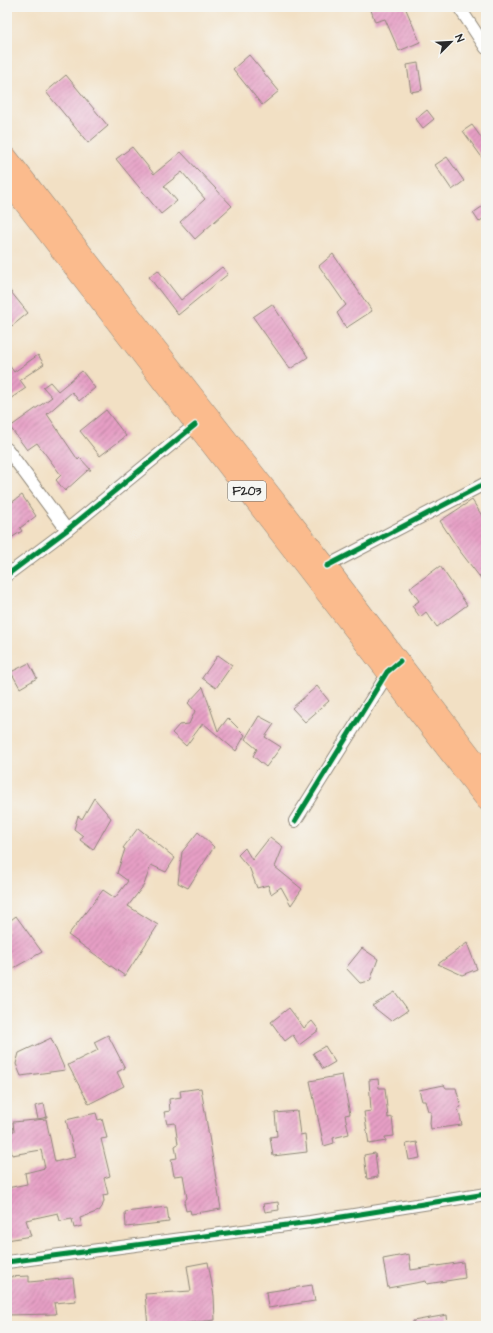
<svg xmlns="http://www.w3.org/2000/svg" width="493" height="1333" font-family="'Architects Daughter',sans-serif">
<defs>
<pattern id="building-hatch" width="6" height="6" patternUnits="userSpaceOnUse"><rect width="6" height="6" fill="#e69fc5"/><path d="M-1 1l2-2M0 6l6-6M5 7l2-2" fill="none" stroke="#bb82a0"/></pattern>
</defs>
<rect width="100%" height="100%" fill="#f6f6f2"/>
<filter id="ink" filterUnits="userSpaceOnUse"><feTurbulence type="fractalNoise" baseFrequency=".025" numOctaves="2"/><feDisplacementMap in="SourceGraphic" scale="8" xChannelSelector="R" yChannelSelector="G"/><feConvolveMatrix kernelMatrix="1 2 1 2 8 2 1 2 1" color-interpolation-filters="sRGB"/></filter>
<filter id="wash" filterUnits="userSpaceOnUse"><feTurbulence type="fractalNoise" baseFrequency=".012" numOctaves="4" result="noise"/><feDisplacementMap in="SourceGraphic" scale="16" xChannelSelector="R" yChannelSelector="G"/><feGaussianBlur stdDeviation="0.9" result="paint"/><feColorMatrix in="noise" values="0 0 0 0 0 0 0 0 0 0 0 0 0 0 0 0 0 1.4 0 .05"/><feComposite in="paint" operator="in"/></filter>
<g filter="url(#wash)">
<rect width="100%" height="100%" fill="#f2e0c4"/>
<g id="blocks">
<path fill="url(#building-hatch)" d="M370,7H405L420,42L399,51L385,19L375,22Z
M249,55L279,91L262,105L233,69Z
M418,63L422,90L411,92L407,65Z
M66,75L108,126L88,143L46,92Z
M427,110L434,119L423,128L416,119Z
M472,125L486,144V163L463,131Z
M132,147L154,174L181,152L232,206L195,239L180,222L205,199L182,172L164,186L177,201L161,214L116,159Z
M447,157L464,181L452,190L435,165Z
M486,204V216L479,222L473,213Z
M333,254L372,311L346,328L337,313L346,305L319,266Z
M222,267L228,274L178,315L149,277L158,270L181,300Z
M7,287L28,313L12,326L7,320Z
M272,304L308,357L290,369L253,317Z
M38,355L44,364L20,380L26,388L7,401V362L14,372Z
M82,371L95,388L79,401L72,392L47,414L78,460L80,458L91,470H88L65,491L56,480L61,475L37,443L27,450L10,427L52,397L43,387L50,382L58,391Z
M106,410L126,436L100,456L80,431Z
M22,495L36,516L20,528L22,531L11,538L7,532V506Z
M472,500L486,522V585L459,550L440,521Z
M440,566L467,605L437,627L426,612L420,617L412,606L419,601L410,588Z
M218,655L232,665L216,688L202,678Z
M29,663L37,678L20,688L11,672Z
M317,686L329,701L305,722L292,708Z
M203,687L218,731L228,718L245,735L236,751L203,723L186,746L172,733L179,725L189,724L195,711L188,703Z
M259,716L274,724L265,737L281,747L266,767L253,756L257,749L245,739Z
M94,798L111,818L93,850L80,840L83,836L74,829L78,816L82,819Z
M138,828L175,858L166,872L151,865L144,885L128,906L158,925L125,976L68,935L103,890L115,898L128,881L117,873L125,849L123,848Z
M198,832L214,847L188,888L178,883L182,852Z
M270,837L283,847L275,867L302,889L291,905L281,887L271,894L268,885L257,888L250,869L238,855L245,848L252,860Z
M16,916L42,952L12,969L7,949V923Z
M467,943L477,969L462,975L438,964Z
M362,948L378,959L370,981L360,983L346,968Z
M395,992L408,1010L391,1021L372,1006Z
M289,1008L304,1028L312,1021L319,1030L299,1045L293,1035L285,1041L271,1022Z
M108,1035L125,1068L117,1072L124,1086L89,1104L68,1065L98,1050L94,1042Z
M51,1038L65,1070L21,1076L16,1064L19,1053Z
M325,1046L335,1062L323,1069L313,1053Z
M342,1075L350,1114L345,1115L349,1134L333,1138L334,1143L324,1146L310,1081Z
M378,1079L379,1088H385L388,1118L392,1117L394,1136L385,1137L386,1141L369,1144L364,1112L371,1111L369,1080Z
M444,1085L446,1088H456L461,1107L458,1108L462,1125L431,1129L430,1123L431,1112L428,1111L425,1101H422L419,1090Z
M201,1088L221,1209L191,1214L190,1210L186,1211L184,1202L187,1198L183,1175L174,1176L171,1159L177,1158L175,1146L178,1144L175,1123L167,1124L164,1112L170,1111L169,1099L181,1097L180,1091Z
M44,1104L47,1117L38,1119L35,1106Z
M297,1111L300,1135L305,1134L307,1152L273,1156L270,1137L277,1136L275,1113Z
M96,1113L98,1120L102,1119L107,1138L101,1139L110,1176L104,1178L108,1194L103,1195L104,1201L102,1207L99,1211L80,1218L82,1226L74,1228L72,1219L60,1221L58,1213L26,1220L31,1236L7,1240V1188L27,1184L25,1173L45,1168L41,1150L12,1155L7,1132L14,1131L13,1122L46,1119L55,1162L75,1157L66,1120Z
M417,1142L420,1158L409,1160L406,1144Z
M375,1153L378,1177L367,1179L364,1155Z
M278,1202L279,1210L265,1212L263,1204Z
M167,1207L169,1222L126,1227L125,1212Z
M409,1254L411,1270L463,1262L465,1278L427,1284L426,1281L388,1288L383,1259Z
M208,1262L214,1296L215,1320L180,1324V1326H148L145,1294L191,1291L187,1266Z
M29,1276V1282L73,1278L76,1301L54,1303L56,1314L7,1315V1277Z
M312,1285L315,1301L268,1308L266,1292Z
M447,1315L448,1326H413V1321Z"/>
</g>
</g>
<g filter="url(#ink)">
<use href="#blocks" fill-opacity="0" stroke="#8e8678" stroke-width="1"/>
<g fill="none" stroke-linecap="round" stroke-linejoin="round">
<g stroke="#8e8678" stroke-width="14">
<path id="street" d="M459,7L486,48
M7,449L67,530
M327,566L486,483
M7,575L67,530L195,425
M295,821L390,670
M7,1262L310,1222L486,1194"/>
</g>
<g stroke="#8e8678" stroke-width="20">
<path id="primary" d="M7,156L327,566L486,774
M7,182L486,801"/>
</g>
<use href="#street" stroke="#fff" stroke-width="12"/>
<use href="#primary" stroke="#fbbb8d" stroke-width="19"/>
<g stroke="#f6f6f2" stroke-width="8">
<path id="cycleway" d="M327,566L486,483
M7,575L67,530L195,425
M295,821L387,672L400,661
M7,1262L310,1222L486,1194"/>
</g>
<use href="#cycleway" stroke="#00873e" stroke-width="5"/>
</g>
</g>
<g text-anchor="middle" stroke-width="4" stroke-linejoin="round" paint-order="stroke">
<rect fill="#f6f6f2" stroke="#686867" stroke-width="1" x="228" y="481" width="38" height="20" rx="3"/>
<g font-size="12" font-weight="bold" fill="#2b2b2b">
<text x="247" y="495">F203</text>
</g>
</g>
<rect width="493" height="1333" fill="none" stroke="#f6f6f2" stroke-width="24"/>
<g transform="translate(451 42) rotate(66)" stroke="#f6f6f2" stroke-width="3" paint-order="stroke">
<path d="M0-3L7 15L0 10L-7 15Z" fill="#2b2b2b"/>
<text y="-6" font-size="11" font-weight="bold" text-anchor="middle" fill="#2b2b2b">N</text>
</g>
</svg>
